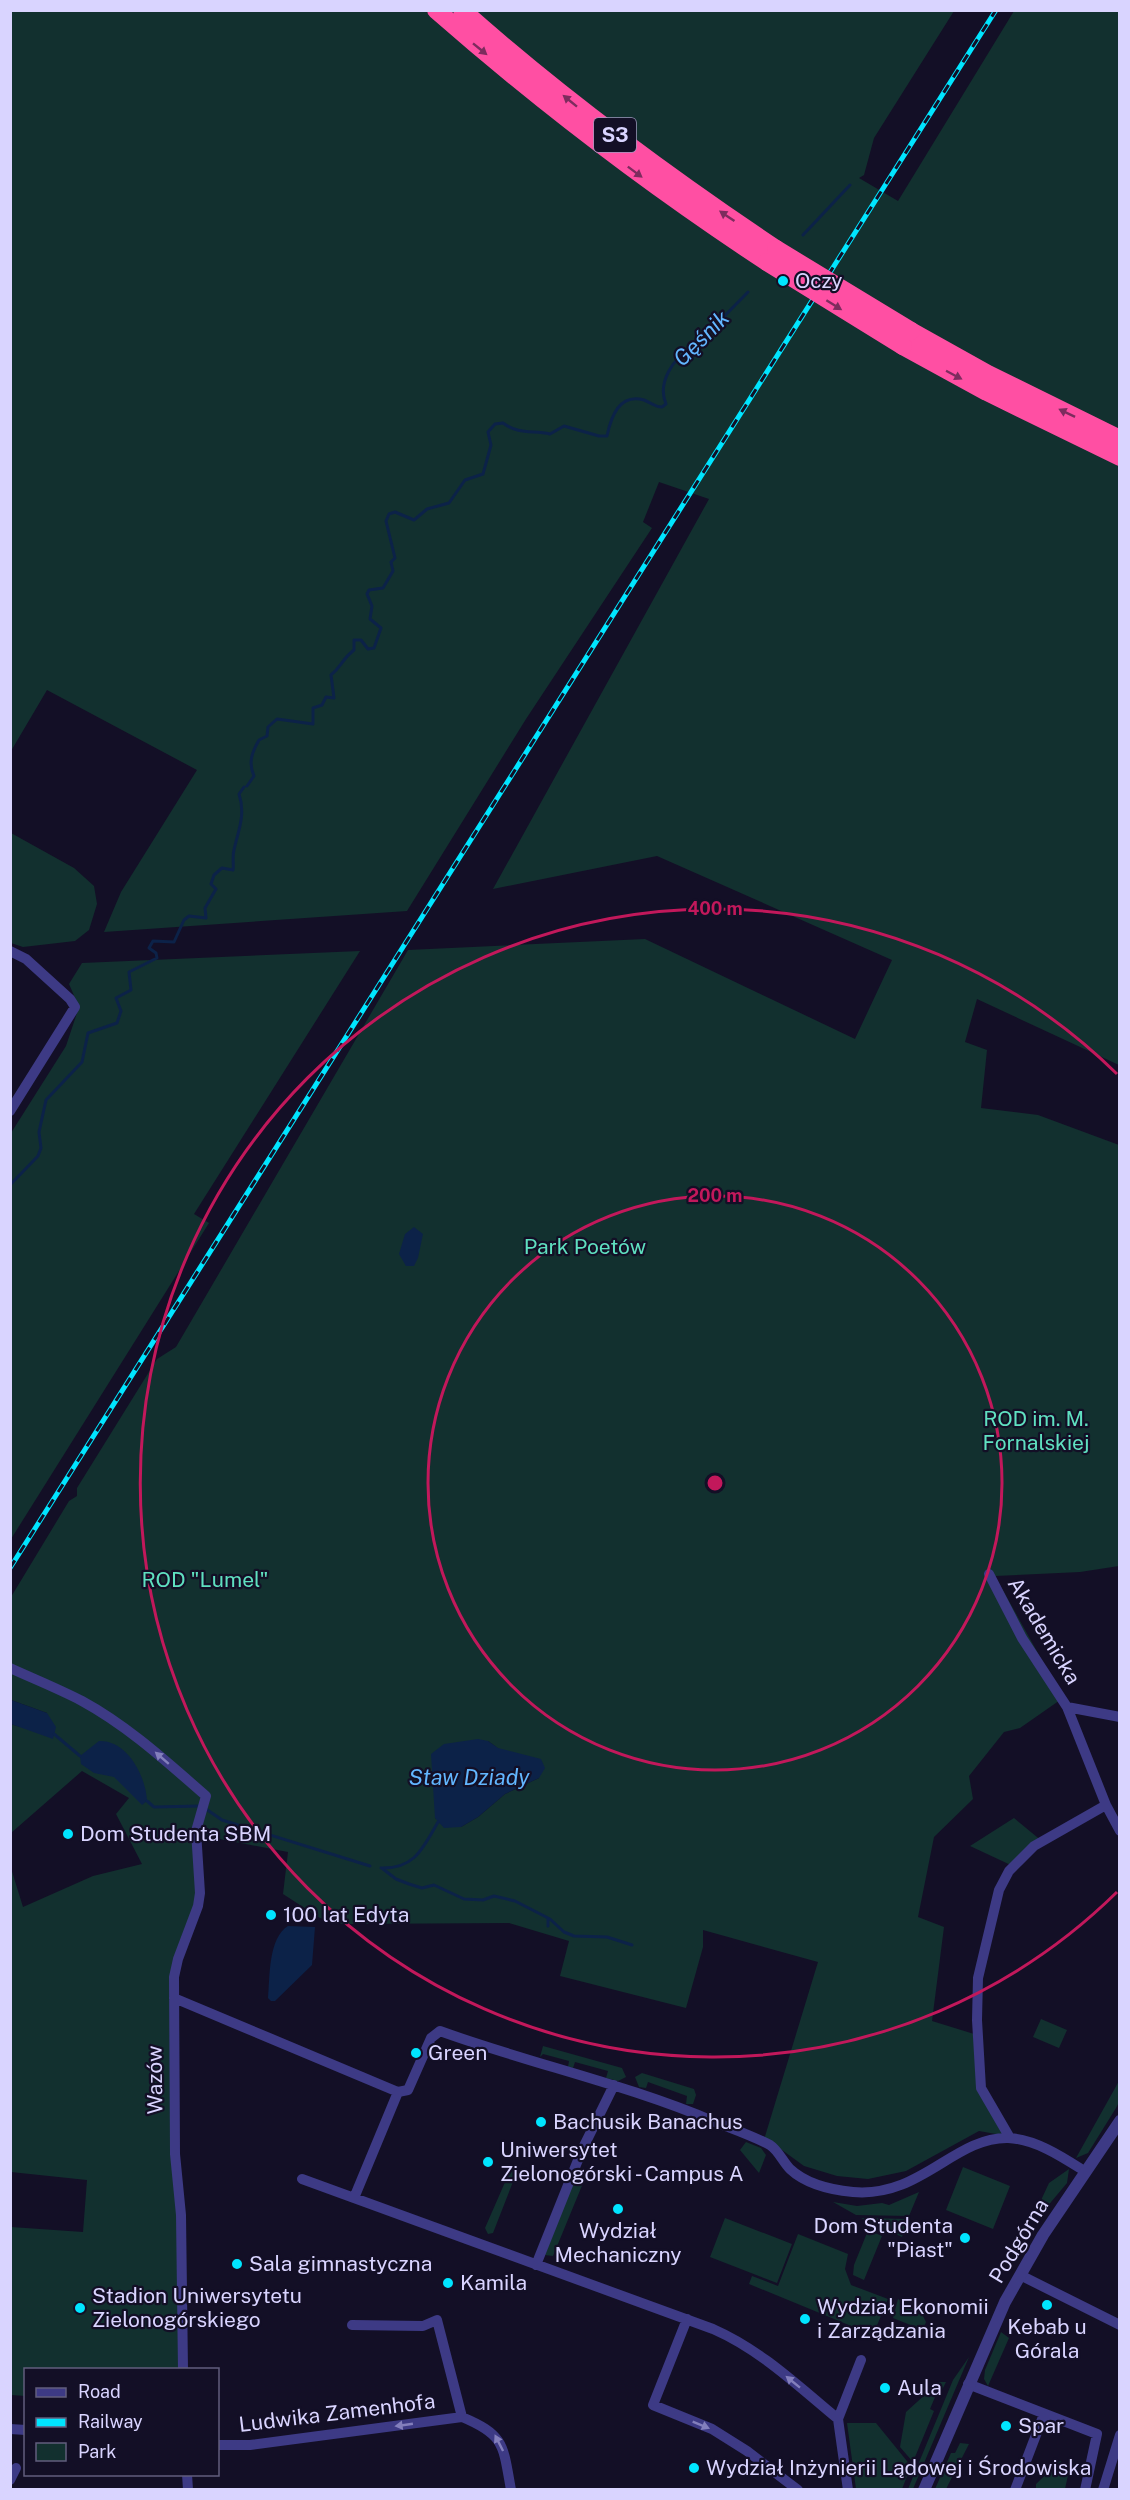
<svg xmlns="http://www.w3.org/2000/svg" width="1130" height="2500" font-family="'Public Sans',sans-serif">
<rect width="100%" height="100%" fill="#130f26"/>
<path fill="#12302f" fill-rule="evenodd" d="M11,11H954L874,138L864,175L859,178L898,201L1014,11H1119V1065L977,999L965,1042L987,1050L981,1108L1038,1115L1119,1145V1566L1080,1572L995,1576L1063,1698L1020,1728L1004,1732L969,1776L973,1799L934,1837L918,1917L944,1927L932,2021L974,2034L980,2092L1007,2136L979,2131L906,2171L868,2179L837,2176L804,2166L782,2150L763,2143L818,1962L703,1930V1947L686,2008L560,1976L569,1941L509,1923L342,1924L320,1918L283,1894L288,1852L198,1835L199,1907L173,1976L181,2369L26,2370L25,2396L11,2395V2227L83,2232L87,2180L11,2172L10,1865L23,1907L93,1876L142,1864L116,1814L129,1798L82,1771L11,1833V1724L20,1727L47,1713L11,1700V1597L69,1501L77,1496V1488L157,1359L176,1347L408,950L645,939L855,1039L892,960L657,856L493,889L709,499L659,482L643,522L652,528L526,719L407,911L104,932L121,892L197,770L47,690L11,751ZM488,1741L539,1778L505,1794L478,1817L461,1827L435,1818L436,1802Z
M11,833L74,868L94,886L97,904L89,930L75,941L23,947L11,943Z
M360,951L194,1214L209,1223L11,1539V1133L66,1046L79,1007L69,984L82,963Z
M1014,1818L1043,1842L1015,1867L970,1846Z
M1041,2019L1067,2030L1059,2048L1033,2037Z
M543,2046L622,2068L626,2077L618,2081L606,2078L608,2071L575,2062L573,2068L568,2067L569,2061L543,2054L540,2057Z
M642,2073L694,2089L696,2095L693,2104H686L687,2096L648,2082L646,2088L639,2087L635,2077Z
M1119,2081V2102L1116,2108L1088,2153L1076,2158Z
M746,2142L761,2148L766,2155L759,2173L740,2150Z
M513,2164L517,2165L518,2169L493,2233L488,2234L485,2228Z
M963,2167L1010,2186L993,2229L946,2210Z
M1069,2169L1067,2183L1041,2214L1036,2211L1049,2183Z
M582,2170L588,2171L553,2256L545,2255L577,2172Z
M919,2192L909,2216L856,2215L833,2202L857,2206L882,2203L889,2205Z
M725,2218L792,2244L777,2283L710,2257Z
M861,2218L908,2219L902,2237Z
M873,2232L882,2236L864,2280L853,2275L854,2265L867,2233Z
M798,2234L848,2254L845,2269L851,2285L888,2299L873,2335L749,2284L752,2276L778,2286Z
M898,2299L922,2314L926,2322L923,2330L893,2318Z
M1001,2332L1009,2338L988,2386L984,2379L985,2370Z
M969,2357L913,2489H908L953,2380Z
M939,2382H946L942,2390H938L930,2409L934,2411L913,2462L900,2447L906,2412Z
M847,2423H876L911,2466L902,2489H856Z
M960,2443L969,2444L946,2489H935L951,2453H955Z
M1060,2461L1070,2466L1065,2489H1036V2484Z"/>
<path fill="#0c2248" d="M414,1227L423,1234L418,1258L414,1266H406L399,1254L405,1234Z
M11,1700L47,1713L56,1727L53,1739L11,1724Z
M478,1739L488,1741L498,1748L541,1759L545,1768L539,1778L505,1794L478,1817L461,1827L444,1828L435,1818L431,1754L444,1744Z
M99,1741C128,1740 146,1777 147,1801L142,1805L114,1777L94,1773L81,1764L80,1756Z
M288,1926L315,1927L312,1965L275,2001H271L268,1998C270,1978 268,1938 288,1926Z"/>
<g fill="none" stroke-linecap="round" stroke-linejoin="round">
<path stroke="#0c2248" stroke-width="3" d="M803,235L850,185
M247,786L254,776C248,763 252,752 259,740L267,736L268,727L277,719L313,724V708L322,705L326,697L334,698L331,675C342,666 342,659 354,650V640H361L368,649L374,648L381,628L370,619L372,606L367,594L369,590L383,588L393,571L391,562L395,558L386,521L389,514L395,512L414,520L427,509L449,503L465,480L483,474L491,445L488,432L495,424L503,423C519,435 533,430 550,434L564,426L599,436H607C611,417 619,393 644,400C652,403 654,407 662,407L666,404C657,383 673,357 693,348L748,292
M10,1185L38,1156L41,1148L39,1132L46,1100L82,1062L88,1033L117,1023L121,1011L116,998L131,990L129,972L157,958L156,953L149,948L153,941L174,942L184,920L189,916L206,918L205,908L216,889L211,884L214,875L222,868L233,870C234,863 232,857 234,850C238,831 246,815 239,794L244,787
M54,1734L80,1756
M147,1801L154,1807L200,1806
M206,1809L222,1820L370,1866
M381,1868C415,1869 423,1848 438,1822
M383,1869L396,1879L409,1884L422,1888L434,1885L464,1899L483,1900L494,1896L515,1901L550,1919L564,1932L574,1936L607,1937L632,1945
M548,1926V1918"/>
<path stroke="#3d3a85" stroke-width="10" d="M10,951L26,959L70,999L75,1007L10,1111
M989,1574L1022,1638L1067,1707
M10,1668C34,1679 59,1689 82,1701C128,1726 167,1762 206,1796L196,1831L200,1893L198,1906L178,1959L174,1977L175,2154L181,2215L183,2370
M1120,1717L1067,1707L1106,1805L1120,1831
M174,1998L398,2092L408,2090L431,2038L440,2031C531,2064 626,2084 715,2122C733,2129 753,2136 770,2145C778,2150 783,2162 790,2169C806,2184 832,2190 853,2192C921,2198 954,2137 1008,2138C1036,2139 1064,2158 1086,2172
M1010,2138L981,2088L977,2020L978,1978L999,1890L1009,1871L1034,1846L1106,1805
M302,2179L713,2329C761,2350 798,2386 838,2419
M354,2198L398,2092
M536,2265L582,2150L614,2085
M1020,2275L1120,2325
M687,2319L653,2405L712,2429L747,2451L798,2490
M352,2325L423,2326L437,2320L462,2417
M968,2384L1097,2434L1085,2490
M10,2429L26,2430
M218,2445H250L462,2417C505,2435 503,2445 511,2490
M187,2474L188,2490
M10,2480L16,2468
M848,2490L838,2419L861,2360
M1015,2490L1044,2414
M1103,2490L1120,2435"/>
<path stroke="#3d3a85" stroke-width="12" d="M924,2490L1005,2302L1043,2235L1120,2121"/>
<path stroke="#ff4fa3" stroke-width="18" d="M436,10C541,102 651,186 767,262
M462,10C561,98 667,176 776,249
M911,331L988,374L1120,439
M903,346L987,392L1120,457"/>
<g stroke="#00e5ff" stroke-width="5">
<path id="rail" d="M10,1568L996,10"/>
</g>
<use href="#rail" stroke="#130f26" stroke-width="3" stroke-dasharray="9" stroke-linecap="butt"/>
<path stroke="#ff4fa3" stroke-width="18" d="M776,249L911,331
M767,262L903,346"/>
</g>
<defs><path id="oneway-solid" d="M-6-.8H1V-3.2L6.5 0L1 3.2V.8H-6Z" transform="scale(1.5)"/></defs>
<g fill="#7d2c5e">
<use href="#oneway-solid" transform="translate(480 49) rotate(39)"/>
<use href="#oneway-solid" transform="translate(570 101) rotate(-141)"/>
<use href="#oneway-solid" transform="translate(635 172) rotate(37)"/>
<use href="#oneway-solid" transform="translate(727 216) rotate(-146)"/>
<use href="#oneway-solid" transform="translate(834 305) rotate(32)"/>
<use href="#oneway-solid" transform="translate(954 375) rotate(28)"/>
<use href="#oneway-solid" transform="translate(1067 413) rotate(-154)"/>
</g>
<g fill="#837fbc">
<use href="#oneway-solid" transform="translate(162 1758) rotate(-139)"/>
<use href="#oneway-solid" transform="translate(793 2382) rotate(-141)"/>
<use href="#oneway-solid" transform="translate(404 2425) rotate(172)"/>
<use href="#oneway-solid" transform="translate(701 2425) rotate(22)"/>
<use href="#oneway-solid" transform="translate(499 2443) rotate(-117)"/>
</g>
<g fill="none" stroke="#c2185b" stroke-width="3">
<circle cx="715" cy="1483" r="287"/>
<path d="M1117 1892A574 574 0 1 1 1117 1074"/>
</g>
<g fill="#00e5ff" stroke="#130f26" stroke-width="2">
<circle cx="783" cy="281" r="6"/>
<circle cx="68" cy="1834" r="6"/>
<circle cx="271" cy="1915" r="6"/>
<circle cx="416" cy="2053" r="6"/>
<circle cx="541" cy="2122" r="6"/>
<circle cx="488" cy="2162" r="6"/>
<circle cx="618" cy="2209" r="6"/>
<circle cx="965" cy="2238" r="6"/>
<circle cx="237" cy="2264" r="6"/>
<circle cx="448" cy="2283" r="6"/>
<circle cx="1047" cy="2305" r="6"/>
<circle cx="80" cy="2308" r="6"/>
<circle cx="805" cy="2319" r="6"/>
<circle cx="885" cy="2388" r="6"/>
<circle cx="1006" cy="2426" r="6"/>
<circle cx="694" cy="2468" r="6"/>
</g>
<g text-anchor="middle" stroke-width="4.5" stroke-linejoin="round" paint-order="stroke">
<rect fill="#130f26" stroke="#9e99be" stroke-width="1.5" x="594" y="118" width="42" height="34" rx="4.5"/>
<g font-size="20" font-weight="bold" fill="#d9d4ff">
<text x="615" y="142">S3</text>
</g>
<g font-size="21" fill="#d9d4ff" stroke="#130f26" text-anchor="start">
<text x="795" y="288">Oczy</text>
<text x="80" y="1841">Dom Studenta SBM</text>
<text x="283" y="1922">100 lat Edyta</text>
<text x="428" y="2060">Green</text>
<text x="553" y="2129">Bachusik Banachus</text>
<text x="500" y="2157">Uniwersytet<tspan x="500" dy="24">Zielonogórski - Campus A</tspan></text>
<text x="953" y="2233" text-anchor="end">Dom Studenta<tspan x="953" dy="24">"Piast"</tspan></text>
<text x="618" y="2238" text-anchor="middle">Wydział<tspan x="618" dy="24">Mechaniczny</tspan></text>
<text x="249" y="2271">Sala gimnastyczna</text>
<text x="460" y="2290">Kamila</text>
<text x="92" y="2303">Stadion Uniwersytetu<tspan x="92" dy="24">Zielonogórskiego</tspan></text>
<text x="817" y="2314">Wydział Ekonomii<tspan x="817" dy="24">i Zarządzania</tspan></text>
<text x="1047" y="2334" text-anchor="middle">Kebab u<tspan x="1047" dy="24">Górala</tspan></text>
<text x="897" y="2395">Aula</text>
<text x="1018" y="2433">Spar</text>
<text x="706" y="2475">Wydział Inżynierii Lądowej i Środowiska</text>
</g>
<g font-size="21" fill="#5fe0c0" stroke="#130f26">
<text x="585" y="1254">Park Poetów</text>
<text x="1036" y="1426">ROD im. M.<tspan x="1036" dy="24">Fornalskiej</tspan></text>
<text x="205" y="1587">ROD "Lumel"</text>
</g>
<g font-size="21" fill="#d9d4ff" stroke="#130f26">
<text transform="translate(1044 1631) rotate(59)" y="7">Akademicka</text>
<text transform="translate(155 2080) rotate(-91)" y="7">Wazów</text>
<text transform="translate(1019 2241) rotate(-59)" y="7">Podgórna</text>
<text transform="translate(337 2413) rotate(-7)" y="7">Ludwika Zamenhofa</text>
</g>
<g font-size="22" font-style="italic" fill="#62b6ff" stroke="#130f26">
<text transform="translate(701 338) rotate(-45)" y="8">Gęśnik</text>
<text x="469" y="1785">Staw Dziady</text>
</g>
</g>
<circle cx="715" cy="1483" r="9" fill="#c2185b" stroke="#130f26" stroke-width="3"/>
<g font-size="18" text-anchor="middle" font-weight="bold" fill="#c2185b" stroke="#130f26" stroke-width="4.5" stroke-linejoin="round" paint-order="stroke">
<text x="715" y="915">400 m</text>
<text x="715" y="1202">200 m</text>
</g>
<rect width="1130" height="2500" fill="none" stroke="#d9d4ff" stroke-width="24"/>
<rect x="24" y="2368" width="195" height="108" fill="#130f26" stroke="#625e7d" stroke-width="1.5"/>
<rect x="36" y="2388" width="30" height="9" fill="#3d3a85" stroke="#625e7d" stroke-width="1.5"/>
<text x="78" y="2398" font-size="18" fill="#d9d4ff">Road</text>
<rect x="36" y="2418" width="30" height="9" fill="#00e5ff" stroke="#625e7d" stroke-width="1.5"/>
<text x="78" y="2428" font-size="18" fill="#d9d4ff">Railway</text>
<rect x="36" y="2443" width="30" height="18" fill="#12302f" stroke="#625e7d" stroke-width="1.5"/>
<text x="78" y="2458" font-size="18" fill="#d9d4ff">Park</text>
</svg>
